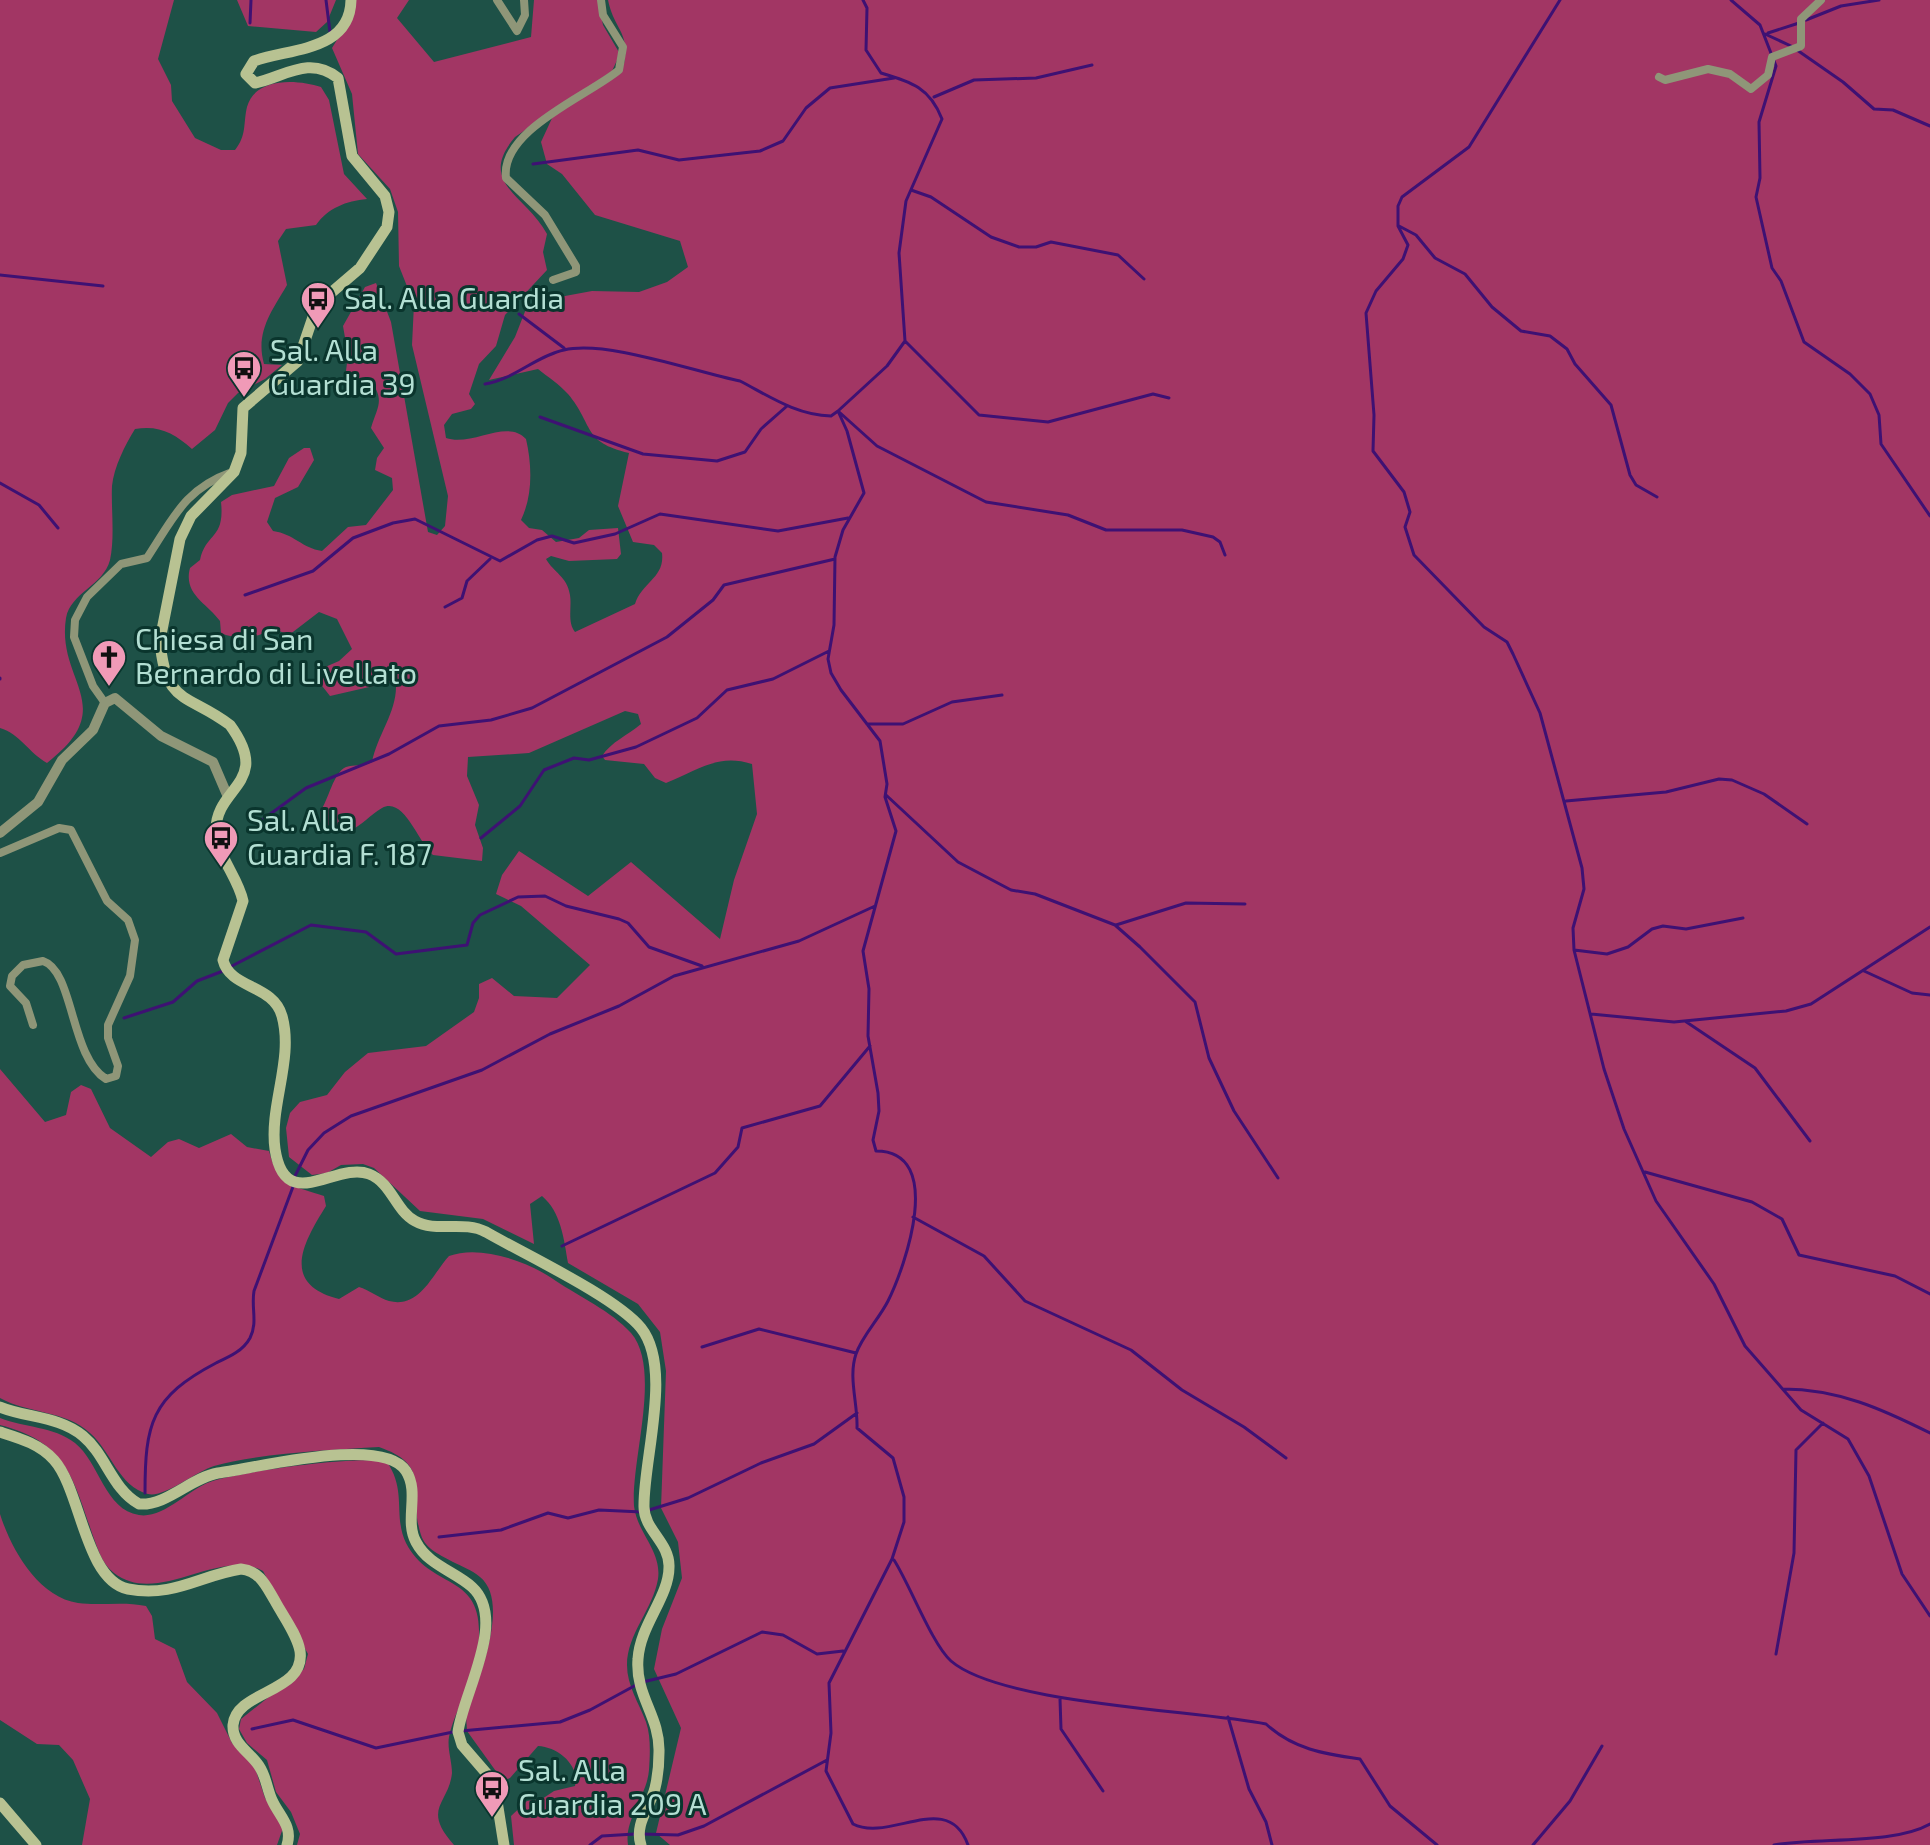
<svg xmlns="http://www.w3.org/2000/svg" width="1930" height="1845" font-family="'Exo 2',sans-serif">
<rect width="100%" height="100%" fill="#1e5147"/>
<path fill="#a23664" d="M0,0H174L158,59L171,85L172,101L195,138L221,150H235C247,135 243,124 247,107C255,77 297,79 321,87L329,100L344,174L367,199C346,201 328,208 316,225L286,229L278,241L287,285C272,311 255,332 264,364L282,365L265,379L238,393L228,403L215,430L192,449C174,433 159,425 135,429C125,445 114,467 112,486C111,509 115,537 110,560C103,586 71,592 66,618C56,682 121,706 47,763C29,753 20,734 0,728Z
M237,0H336L327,22L316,32L248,26Z
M356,0H409L397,18L434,62L531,37L534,0H598L603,25L620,54L612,71L515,137C476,183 527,196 547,234L543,252L547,270L505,315L496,346L479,364L469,394L475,404L471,409L452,414L444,425L446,438C472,447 507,418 526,439C532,465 533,495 521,520L529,528L542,530L556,542L579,538L589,530L618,528L621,554L617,559L569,561L551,556L546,559C554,573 567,576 570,595C572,607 567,622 575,632L635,604C642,582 665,578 662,553L654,545L633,542L618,506L629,453C582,442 594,425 568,394C559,384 548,377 538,369L489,380L515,337L526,309L538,301L592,291L639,292L667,282L688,267L680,241L595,215L562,174L547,164L541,142L553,116L624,64C630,31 614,30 608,0H1930V1845H670L656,1833L681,1728L654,1669L662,1629L682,1578L678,1542L661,1508L666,1371L660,1332L638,1304L568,1263C564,1239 561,1212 542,1196L530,1204L534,1244L483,1219L420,1211L374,1168L363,1164L341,1165L327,1173L312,1175L289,1157L286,1128L290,1113L300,1102L327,1095L345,1072L368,1053L426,1046L474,1012L479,998V984L492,978L514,996L557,998L590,965L521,906L496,894L502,875L519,851L588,896L631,862L720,939L734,880L757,814L752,764C717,753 697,771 666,783L655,778L644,764L605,760L602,756C611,742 628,735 641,724L638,714L625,711L529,753L468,757L467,776L479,805L475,825L483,848L482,861L433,855C418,842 404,796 382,808C370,815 362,825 350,831L320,823V812C329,799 333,773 346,767C354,764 363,767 372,762C377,736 396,713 396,687L391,682L330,696L319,682L316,671L339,661L352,649L337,619L319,612L289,635L272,628C259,639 236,640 221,633L220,621C207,603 183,594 190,568L200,560C206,532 225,540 221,502L232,495L274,486L289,458L304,448H310L314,460L298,487L275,498L267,522L273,531C294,534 302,548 322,551L348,527L366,525L393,490L392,478L375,470L377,458L384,448L371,428C378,405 385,401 370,379H345L348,355L343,326L365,287L376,283L391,322L428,532L437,535L445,526L448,496L412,345L414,304L399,266L398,212L390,189L358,154L352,94L332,48L354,12Z
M0,1069L45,1122L66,1115L71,1092L81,1085L91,1089L110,1128L151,1157L168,1142L179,1139L199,1148L231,1134L247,1147L269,1151C278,1187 295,1186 324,1196L326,1206C303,1243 280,1284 339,1299L359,1287C369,1290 379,1298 389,1301C420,1309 433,1273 449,1256C480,1244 530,1262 556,1281C580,1297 611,1311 631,1333C662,1369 631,1459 634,1506C637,1533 662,1551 658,1579C653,1609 627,1634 627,1665C627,1686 639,1703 646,1722C651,1736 650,1755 649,1770C647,1796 624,1819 628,1845H514L511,1816L527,1801L542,1799L554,1791L575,1786C580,1765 558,1747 538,1746L510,1778L503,1781L467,1731L466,1716C476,1684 512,1603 480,1577C472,1570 461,1566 453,1562C441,1555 426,1550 421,1535C407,1492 434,1466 379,1447C330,1450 261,1453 214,1466C195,1472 164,1498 148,1494C119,1487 111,1451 90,1433C65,1410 29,1414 0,1398Z
M0,1418C25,1428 53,1426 75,1443C99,1462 105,1510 139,1515C163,1519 188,1490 210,1482C237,1472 360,1455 387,1462C407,1491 393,1516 406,1543C433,1595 491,1568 477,1656C473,1684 455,1709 449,1737C447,1748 452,1761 452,1773C449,1804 421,1808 454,1845H297L300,1834L291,1812L276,1792L267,1760L247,1743L239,1729L241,1719L304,1669L308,1654L263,1571C218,1547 158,1607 114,1573C102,1564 98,1549 93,1536C73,1477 66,1442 0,1425Z
M0,1514C11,1549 38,1597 78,1603C100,1606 123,1601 146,1606L152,1616L155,1639L175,1649L187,1682L217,1713L232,1743L254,1765L265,1798L283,1828L277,1845H82L90,1799L73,1760L59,1745L37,1744L0,1720Z"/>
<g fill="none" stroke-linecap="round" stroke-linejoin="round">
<path stroke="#3e1173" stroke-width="3" d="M326,0L330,32
M863,0L867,8L866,50L881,73C912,82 930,88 942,119L906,201L899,253L905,341L887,366L838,411L847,431L864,493L843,530L835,557L834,625L828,659L831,673L841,690L880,741L887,784L885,797L896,831L863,951L869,989L868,1036L878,1093L879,1111L873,1140L876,1151C946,1151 905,1267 888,1301C879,1319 862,1336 856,1354C848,1377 858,1404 857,1428L893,1458L904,1497V1522L892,1559L829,1683L831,1733L826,1771L853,1824C890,1843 948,1789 968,1845
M1560,0L1469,147L1402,197L1398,206V226L1408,245L1403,259L1376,291L1366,313L1374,415L1373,451L1404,492L1410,512L1405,527L1414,555L1484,627L1507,642L1513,654L1540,713L1582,868L1584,889L1573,928L1574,950L1604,1069L1624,1129L1656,1201L1714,1284L1745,1346L1801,1410L1848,1439L1869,1476L1902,1574L1930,1616
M1731,0L1760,25L1776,66L1759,122L1760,178L1756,197L1772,268L1781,281L1804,342L1850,374L1870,394L1879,415L1881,444L1930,516
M1806,20L1841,6L1879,0
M250,23L251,0
M1768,33L1799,23
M1765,34L1791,46
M1797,50L1843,82L1874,109L1893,110L1930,126
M934,97L974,80L1036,78L1092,65
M533,164L638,150L679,160L760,151L783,141L806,108L830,88L894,78
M911,190L931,197L991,237L1019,247H1036L1051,242L1118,255L1144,279
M1399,226L1416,235L1435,258L1465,274L1492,307L1521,331L1550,336L1567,349L1575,364L1611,405L1630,475L1636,485L1657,497
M0,275L103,286
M519,314L564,348
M905,341L979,415L1048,422L1153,394L1169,398
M485,384C513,380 536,356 564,350C607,340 692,371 740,381C769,396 796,415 831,416L838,411L877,446L986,502L1068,515L1106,530H1182L1213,537L1220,542L1225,555
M540,417L643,454L717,461L745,452L761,429L787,406
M0,483L39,505L58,528
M245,595L313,571L353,538L393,523L415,519L500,561L537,540L552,536L574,543L615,534L660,514L778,531L848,518
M445,607L462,598L467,581L490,559
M0,678V679
M867,724H903L952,702L1002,695
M886,795L958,862L1011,890L1035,894L1115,925L1140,947L1195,1002L1209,1058L1234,1111L1278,1178
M1566,801L1666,792L1719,779L1732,780L1764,794L1807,824
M262,820L306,788L389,754L439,726L491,720L532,708L667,637L713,600L724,585L835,559
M481,838L520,806L544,770L574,758L589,760L636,747L697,718L727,690L773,679L829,651
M1116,925L1186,903L1245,904
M1574,950L1607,954L1628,947L1652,929L1663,926L1686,929L1743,918
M230,967L311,925L366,932L396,954L467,945L473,923L480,915L518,897L545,896L566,906L619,919L628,923L649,947L702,966
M1864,971L1912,993L1930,995
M1591,1014L1674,1022L1786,1011L1811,1004L1930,927
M124,1018L173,1002L197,981L223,971
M1685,1021L1755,1068L1810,1141
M1645,1172L1752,1202L1782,1219L1799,1255L1895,1276L1930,1294
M295,1176L308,1150L324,1133L351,1116L482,1070L550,1034L619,1006L674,976L799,941L875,906
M913,1217L984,1256L1025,1301L1131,1350L1182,1390L1244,1427L1286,1458
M562,1246L715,1173L738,1147L742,1128L820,1106L870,1046
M702,1347L759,1329L856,1353
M1783,1389C1838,1389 1882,1409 1930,1433
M145,1493C145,1424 151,1397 216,1363C229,1357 243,1351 250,1338C258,1322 251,1308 254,1291L294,1184
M649,1510L688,1498L761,1463L814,1444L857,1413
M439,1537L501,1530L548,1513L568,1518L599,1510L642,1512
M894,1560C910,1585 932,1644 951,1661C1001,1704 1194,1710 1266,1724C1293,1749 1324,1754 1360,1759L1390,1806L1437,1845
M1776,1654L1794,1553L1796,1450L1823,1423
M643,1682L676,1674L762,1632L783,1635L817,1654L843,1651
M1060,1699L1061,1729L1103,1791
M1228,1717L1249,1789L1266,1822L1272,1845
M252,1729L293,1720L376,1748L453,1732
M461,1731L560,1722L590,1710L636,1685
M642,1834L678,1835L704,1826L827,1760
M590,1845L602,1836L635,1834
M1533,1845L1570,1801L1602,1746
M1774,1845C1819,1837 1893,1845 1930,1824"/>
<path stroke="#8f9678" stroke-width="8" d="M497,0L517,31L525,15L524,0
M1659,77L1665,80L1708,69L1730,74L1751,89L1768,75L1772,57L1801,46V19L1821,0
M553,280L576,272V266L545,215L506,178C500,130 588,96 619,70L623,47L603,15L601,0
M105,703L93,686L74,637L75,620L87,597L121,564L147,558C173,519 184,489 232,472
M0,853L59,828L71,830L107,901L128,920L135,940L130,976L108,1025V1038L118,1066L116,1076L106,1079C70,1057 74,971 43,961L23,965L12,976L10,986L26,1003L33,1025"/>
<path stroke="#8f9678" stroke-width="10" d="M0,833L38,802L62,760L93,730L105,703L115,698L161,736L213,762L228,797"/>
<path stroke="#b8c292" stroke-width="11" d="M351,0C350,52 289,48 254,61L246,74L255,83C284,77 309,55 338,78L352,156L385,196L389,212L387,227L360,268L332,292L313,317L298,361L243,408L241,453L234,472L191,516L180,539L160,640C165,706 188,693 230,725C273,784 215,786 216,831C217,856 238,877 243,901L223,960C230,989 273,984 282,1016C294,1059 269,1106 275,1149C285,1216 336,1161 369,1174C392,1183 395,1210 415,1221C436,1233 463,1220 486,1232C524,1254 616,1297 641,1328C673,1368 643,1460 644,1507C644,1530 670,1543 669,1567C669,1597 640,1625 638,1659C635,1696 660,1716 659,1752C659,1763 658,1776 655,1788C650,1808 634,1824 641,1845
M0,1407C27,1418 59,1416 83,1436C106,1455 112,1489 139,1504C167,1506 190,1478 218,1473C257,1468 383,1435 406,1471C420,1493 404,1520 416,1542C428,1565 454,1571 472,1587C508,1620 463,1693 458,1732L462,1745L494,1782L504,1845
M0,1432C19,1438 40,1444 54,1460C81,1490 85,1580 128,1589C173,1598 201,1575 241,1569C260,1571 266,1586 275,1601C283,1616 297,1634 300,1651C306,1693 236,1690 233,1725C232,1744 250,1752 259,1766C266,1776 267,1789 272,1800C279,1816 293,1826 287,1845
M0,1803L36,1845"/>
</g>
<defs>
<g id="bus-pin" transform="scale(1.8)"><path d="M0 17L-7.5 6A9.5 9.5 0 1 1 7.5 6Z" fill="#f09ab7" stroke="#0a352d"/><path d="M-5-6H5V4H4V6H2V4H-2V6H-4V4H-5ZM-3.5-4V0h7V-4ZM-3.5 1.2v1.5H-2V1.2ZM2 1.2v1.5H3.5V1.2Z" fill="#111"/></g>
<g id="church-pin" transform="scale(1.8)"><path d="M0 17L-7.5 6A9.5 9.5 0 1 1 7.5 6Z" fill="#f09ab7" stroke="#0a352d"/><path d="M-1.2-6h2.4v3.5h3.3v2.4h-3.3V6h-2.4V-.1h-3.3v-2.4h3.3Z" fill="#111"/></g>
</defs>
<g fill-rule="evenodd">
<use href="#bus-pin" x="318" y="299"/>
<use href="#bus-pin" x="244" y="368"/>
<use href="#church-pin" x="109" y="657"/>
<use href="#bus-pin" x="221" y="838"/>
<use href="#bus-pin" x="492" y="1788"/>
</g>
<g text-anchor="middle" stroke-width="6" stroke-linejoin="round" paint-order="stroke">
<g font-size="30" fill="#b3dfd3" stroke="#0a352d" text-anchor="start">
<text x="344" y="309">Sal. Alla Guardia</text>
<text x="270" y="361">Sal. Alla<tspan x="270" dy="34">Guardia 39</tspan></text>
<text x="135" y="650">Chiesa di San<tspan x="135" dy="34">Bernardo di Livellato</tspan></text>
<text x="247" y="831">Sal. Alla<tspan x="247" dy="34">Guardia F. 187</tspan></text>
<text x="518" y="1781">Sal. Alla<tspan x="518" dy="34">Guardia 209 A</tspan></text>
</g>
</g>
</svg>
